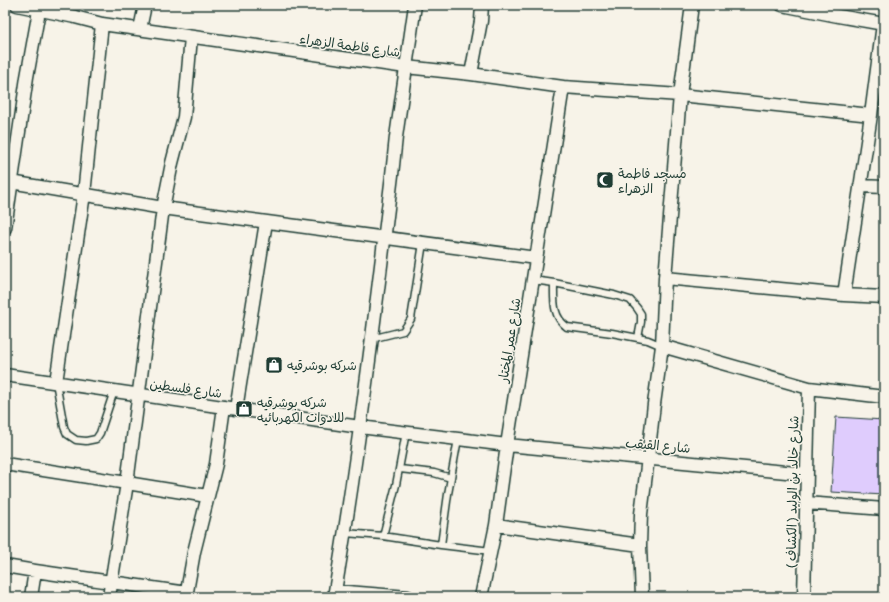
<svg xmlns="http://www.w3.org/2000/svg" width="889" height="602" font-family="Pangolin,'Playpen Sans Arabic',sans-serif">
<rect width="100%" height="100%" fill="#f7f3e8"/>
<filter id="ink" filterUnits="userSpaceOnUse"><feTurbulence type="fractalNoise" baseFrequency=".025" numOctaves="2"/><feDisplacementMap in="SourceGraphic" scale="8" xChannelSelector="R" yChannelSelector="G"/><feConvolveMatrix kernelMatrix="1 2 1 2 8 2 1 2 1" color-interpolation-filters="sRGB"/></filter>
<g filter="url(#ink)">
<path fill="#dfccfd" stroke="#1f3d34" d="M836,417L884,420V495L831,492Z"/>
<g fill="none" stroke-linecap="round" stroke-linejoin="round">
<g stroke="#1f3d34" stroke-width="9">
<path id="lane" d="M533,280L554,283L614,295L630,300L637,308L641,314V322L638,338L648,340L662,346
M554,283C554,300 552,316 567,327L612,333L638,338
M371,339L403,331L411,319L423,243
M56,382L64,427L67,434L76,440L86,441L96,439L100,433L114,391
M400,469L434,473L451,478
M345,533L383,536L441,545L491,551
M383,536L396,485L406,432
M441,545L448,494L458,439"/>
</g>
<g stroke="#1f3d34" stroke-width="15">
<path id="street" d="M17,5L75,17L102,24L406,67L471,74L563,87L680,95L871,115
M782,5L838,16L884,24
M140,29L145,5
M471,74L481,21L482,5
M5,181L163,208L536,258
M860,186L884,187
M5,228L27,77L40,5
M665,278L844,295L884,297
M844,295L871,115L883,24
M662,346L809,388L884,397
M5,375L360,427L507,445L807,474
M56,382L84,194L102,24
M236,409L266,222
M5,464L127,483L207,496
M806,503L884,509
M496,525L640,545
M5,566L35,571L187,593
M335,591L408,597
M31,597L35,571
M109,597L127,483L163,208L172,163L184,117L191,37
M186,597L194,552L216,464L224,407
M334,597C358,457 375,316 392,175L396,137L415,5
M481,597L496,525L507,445L563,87
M642,597L640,545L641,514L648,458L654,404L662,346L665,278L680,95L692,5
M804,597L809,388"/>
</g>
<use href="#lane" stroke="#f7f3e8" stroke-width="6"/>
<use href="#street" stroke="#f7f3e8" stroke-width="12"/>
</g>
</g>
<defs>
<g id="mosque-square" transform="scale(0.9)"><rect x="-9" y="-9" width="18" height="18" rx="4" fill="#1f3d34" stroke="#f7f3e8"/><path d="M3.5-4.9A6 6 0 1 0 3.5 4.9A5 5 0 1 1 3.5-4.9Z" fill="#fff"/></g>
<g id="shop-square" transform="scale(0.9)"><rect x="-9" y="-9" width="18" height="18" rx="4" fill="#1f3d34" stroke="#f7f3e8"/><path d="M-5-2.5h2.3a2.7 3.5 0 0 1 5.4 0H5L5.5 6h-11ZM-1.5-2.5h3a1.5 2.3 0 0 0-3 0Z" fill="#fff"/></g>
</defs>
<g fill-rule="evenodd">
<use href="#mosque-square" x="605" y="180"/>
<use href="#shop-square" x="274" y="365"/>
<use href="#shop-square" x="244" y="409"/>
</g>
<g text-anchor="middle" stroke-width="3" stroke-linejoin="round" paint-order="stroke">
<g font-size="13" fill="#1f3d34" stroke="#f7f3e8">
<text transform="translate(350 45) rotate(8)" y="5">شارع فاطمة الزهراء</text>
<text transform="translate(509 340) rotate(-81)" y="5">شارع عمر المختار</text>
<text transform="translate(186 388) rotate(8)" y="5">شارع فلسطين</text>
<text transform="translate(658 445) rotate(5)" y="5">شارع القيقب</text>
<text transform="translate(792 492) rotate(-89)" y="5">شارع خالد بن الوليد ( الكشاف )</text>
</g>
<g font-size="13" fill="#1f3d34" stroke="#f7f3e8" text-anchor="start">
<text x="618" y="178">مسجد فاطمة<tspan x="618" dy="15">الزهراء</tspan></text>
<text x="287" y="370">شركه بوشرقيه</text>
<text x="257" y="407">شركه بوشرقيه<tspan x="257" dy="15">للادوات الكهربائيه</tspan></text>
</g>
</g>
<rect width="889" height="602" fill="none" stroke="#f7f3e8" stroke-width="20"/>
<rect x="10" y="10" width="869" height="582" fill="none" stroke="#1f3d34" stroke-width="1.5" filter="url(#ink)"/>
</svg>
